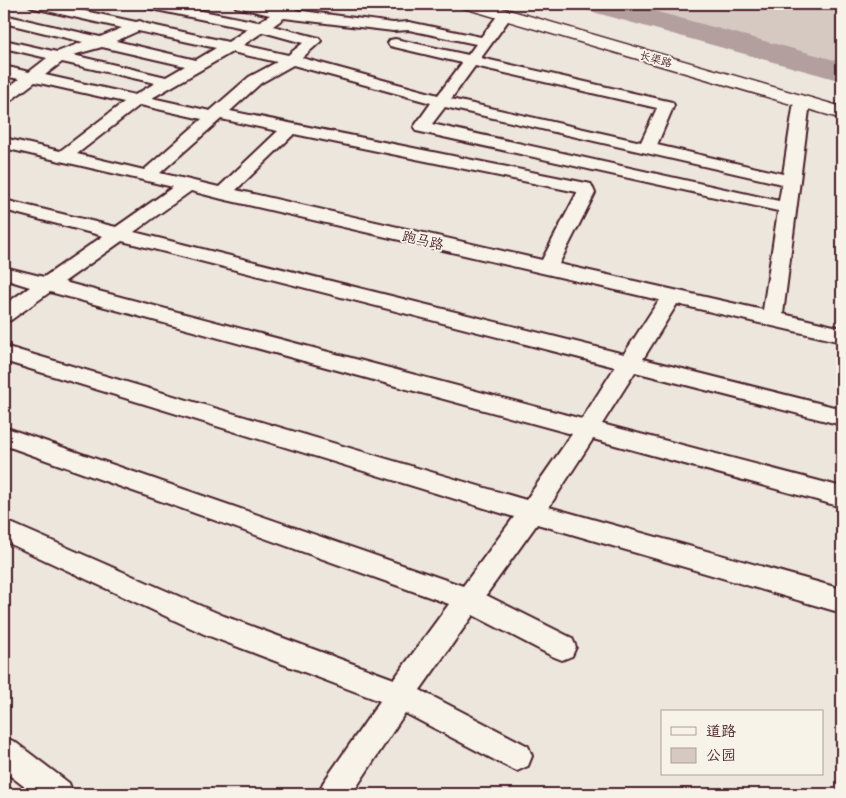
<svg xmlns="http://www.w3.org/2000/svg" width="846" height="798" font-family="Kalam,'LXGW WenKai TC',sans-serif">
<rect width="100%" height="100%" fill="#ece6dd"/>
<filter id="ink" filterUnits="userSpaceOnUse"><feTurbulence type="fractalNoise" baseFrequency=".02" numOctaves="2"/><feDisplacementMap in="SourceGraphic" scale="10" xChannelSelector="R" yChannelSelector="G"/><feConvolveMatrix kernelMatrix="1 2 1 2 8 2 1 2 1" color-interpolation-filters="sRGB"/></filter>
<g filter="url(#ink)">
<path fill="#d5c9c2" stroke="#907476" d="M619,4H842V65Z"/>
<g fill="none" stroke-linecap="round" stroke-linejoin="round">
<path fill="#b39f9d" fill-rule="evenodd" d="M582,4H628L842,62V81L586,10Z"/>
<g stroke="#4a1f2b" stroke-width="4">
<path id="street" d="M27,4H52L136,22L140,21L147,24L228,42L248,29L147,8L140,4H167L258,22L270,15L236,7L234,4H259L279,8L286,4H302L295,10L393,23L409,22L481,37L501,11H511L513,14L481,58L672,102L674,105L657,145L783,174L794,102L796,99H808L810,102L783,314L842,328V342L677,304L643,359L842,409V425L635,372L602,424L842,487V507L593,439L549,507L842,589V613L537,524L486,595L572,638L576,647L572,656L562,660L552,656L473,615L420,690L528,746L532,756L528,766L517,771L506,766L405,713L352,794H319L323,783L380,701L204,634L4,541V520L224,616L394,679L449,604L4,445V427L463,586L514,517L4,361V346L526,500L572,434L50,292L11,320L4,322V305L30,287L4,279V267L44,277L103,236L4,210V200L116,227L173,187L4,148V138L60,151L124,102L35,82L10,101L4,103V91L19,79L4,76V66L29,72L47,58L4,48V40L57,52L83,42L4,23V15L100,37L122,28L34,8ZM284,18L393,31L409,30L476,44L468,55L395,39L390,40L388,43L390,46L462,63L438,95L302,58L321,41L319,38L273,26ZM138,31L216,48L196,60L116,41ZM263,32L303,43L288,55L243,45ZM102,47L185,66L166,77L73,55ZM232,52L277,62L249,77L210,111L152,98ZM62,62L155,83L135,95L45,75ZM293,65L431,103L414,127L416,131L778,211L763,310L559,264L595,193L591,184L230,111L261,83ZM475,66L657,108L641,142L451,99ZM140,105L202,119L144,170L77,154ZM445,107L782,184L779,201L432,124ZM221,119L278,131L219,187L160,173ZM294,134L577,192V193L542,260L236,190ZM191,191L222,199L659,300L624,354L134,232ZM122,241L615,367L582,419L64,282Z
M4,737L15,742L69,783L73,794H34L4,771Z"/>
</g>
<g stroke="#4a1f2b" stroke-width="3">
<path id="secondary" d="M461,4H488L842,107V119L464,8Z"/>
</g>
<use href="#street" fill="#f7f3e8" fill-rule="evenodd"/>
<use href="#secondary" fill="#f7f3e8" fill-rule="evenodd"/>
</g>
</g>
<g text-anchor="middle" stroke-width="4" stroke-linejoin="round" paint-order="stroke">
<g font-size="11" fill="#4a1f2b" stroke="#f7f3e8">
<text transform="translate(656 59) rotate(16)" y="4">长渠路</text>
</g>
<g font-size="14" fill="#4a1f2b" stroke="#f7f3e8">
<text transform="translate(423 240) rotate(13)" y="5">跑马路</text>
</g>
</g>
<rect width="846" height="798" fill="none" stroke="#f7f3e8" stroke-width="20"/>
<rect x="10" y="10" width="826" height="778" fill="none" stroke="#4a1f2b" stroke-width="2" filter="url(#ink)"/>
<rect x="661" y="710" width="162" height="65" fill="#f7f3e8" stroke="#b29e9c"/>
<rect x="671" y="727" width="25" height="8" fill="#f7f3e8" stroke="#b29e9c"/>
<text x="706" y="736" font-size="15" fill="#4a1f2b">道路</text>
<rect x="671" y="748" width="25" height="15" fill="#d5c9c2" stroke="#b29e9c"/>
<text x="706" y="760" font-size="15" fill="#4a1f2b">公园</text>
</svg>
